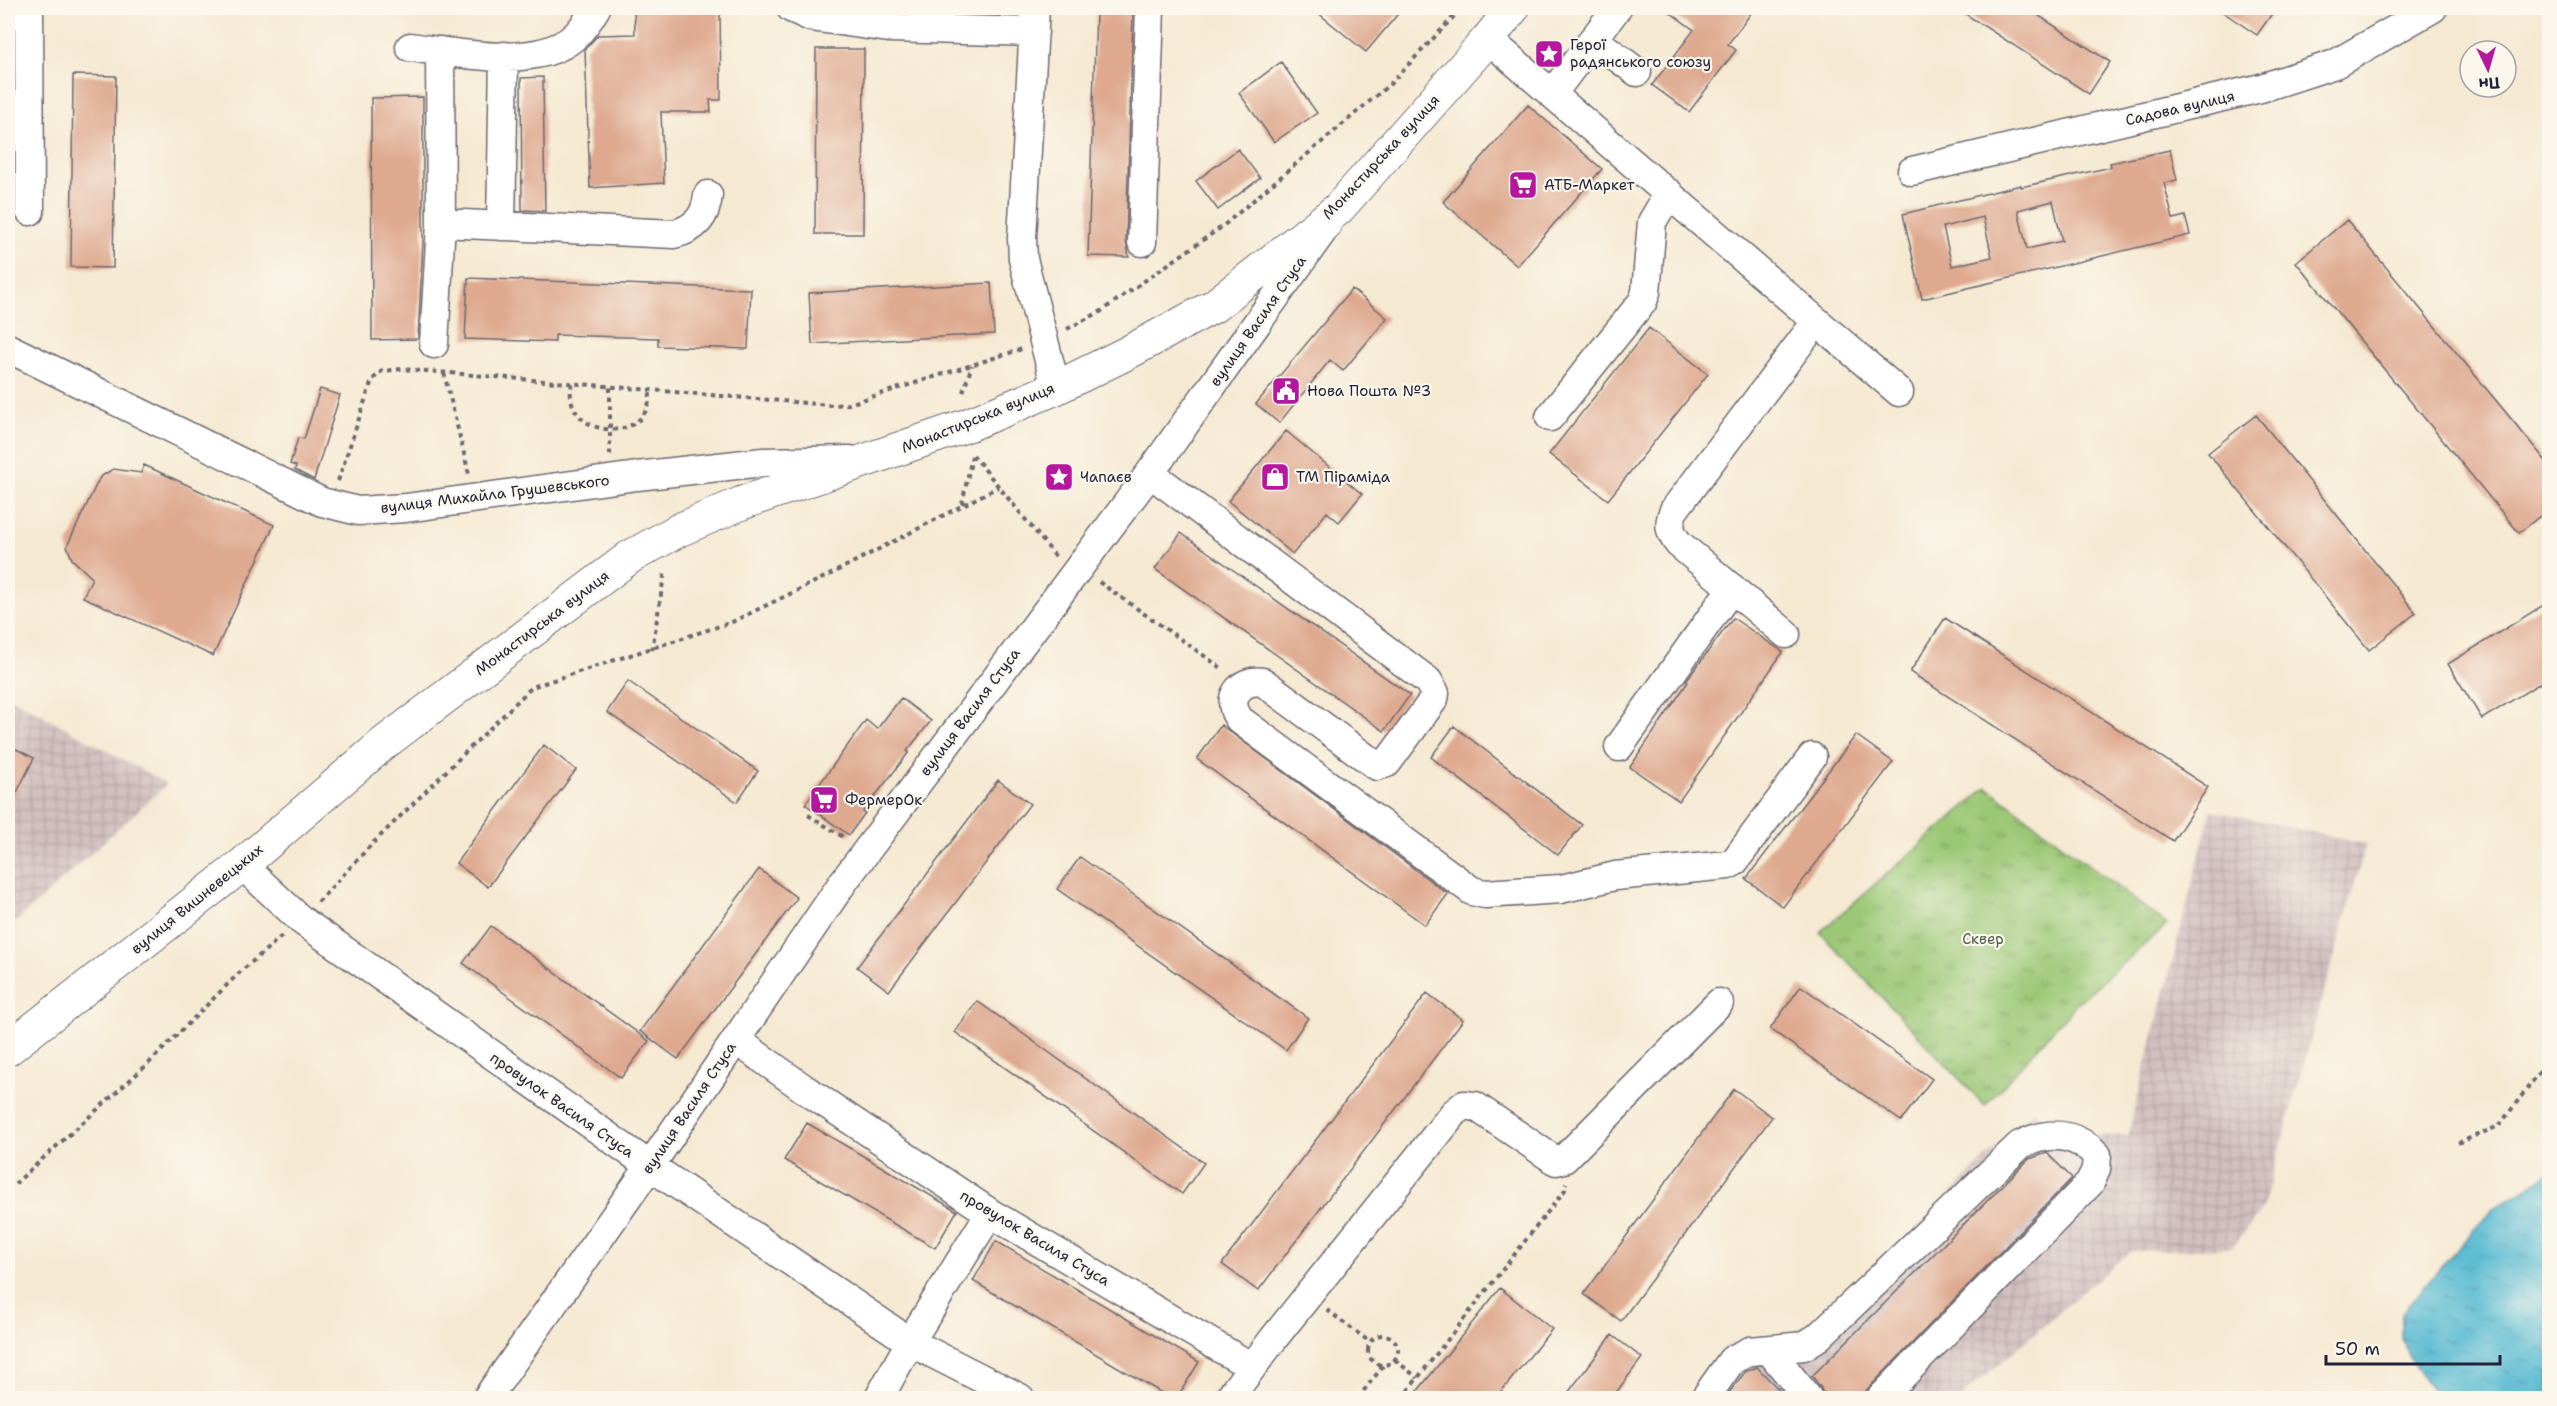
<svg xmlns="http://www.w3.org/2000/svg" width="2557" height="1406" font-family="'Shantell Sans',sans-serif">
<defs>
<pattern id="industrial-grid" width="8" height="8" patternUnits="userSpaceOnUse" patternTransform="scale(1.5)"><rect width="8" height="8" fill="#d2bfbf"/><path d="M0 4h8M4 0v8" fill="none" stroke="#b4a4a5"/></pattern>
<pattern id="park-tufts" width="24" height="20" patternUnits="userSpaceOnUse" patternTransform="scale(1.5)"><rect width="24" height="20" fill="#9bc876"/><path d="M3 7l-1-3M5 7V3M7 7l1-3M15 17l-1-3M17 17v-4M19 17l1-3" fill="none" stroke="#7ea262"/></pattern>
<pattern id="water-ripples" width="26" height="14" patternUnits="userSpaceOnUse" patternTransform="scale(1.5)"><rect width="26" height="14" fill="#54bad2"/><path d="M2 4q2-2 4 0t4 0M15 11q2-2 4 0t4 0" fill="none" stroke="#4597ac"/></pattern>
</defs>
<rect width="100%" height="100%" fill="#fbf7ec"/>
<filter id="ink" filterUnits="userSpaceOnUse"><feTurbulence type="fractalNoise" baseFrequency=".0167" numOctaves="2"/><feDisplacementMap in="SourceGraphic" scale="12" xChannelSelector="R" yChannelSelector="G"/><feConvolveMatrix kernelMatrix="1 2 1 2 8 2 1 2 1" color-interpolation-filters="sRGB"/></filter>
<filter id="wash" filterUnits="userSpaceOnUse"><feTurbulence type="fractalNoise" baseFrequency=".008" numOctaves="4" result="noise"/><feDisplacementMap in="SourceGraphic" scale="24" xChannelSelector="R" yChannelSelector="G"/><feGaussianBlur stdDeviation="1.35" result="paint"/><feColorMatrix in="noise" values="0 0 0 0 0 0 0 0 0 0 0 0 0 0 0 0 0 1.4 0 .05"/><feComposite in="paint" operator="in"/></filter>
<g filter="url(#wash)">
<rect width="100%" height="100%" fill="#f5e9d2"/>
<path fill="url(#industrial-grid)" d="M8,696L167,784L8,929Z
M2211,810L2366,844L2263,1208L2232,1248L2130,1251L1960,1398H1687L1726,1346L1814,1330L2033,1111L2093,1136L2128,1135Z"/>
<path fill="url(#park-tufts)" stroke="#5e7558" stroke-width="1.5" d="M1987,787L2167,925L2079,1001L1985,1106L1820,932Z"/>
<path fill="url(#water-ripples)" stroke="#3b6e86" stroke-width="1.5" d="M2549,1173V1398H2438L2408,1355L2402,1338V1313L2453,1253L2493,1209Z"/>
<g id="blocks">
<path fill="#dea98f" fill-rule="evenodd" d="M634,8H720L721,100H710L711,112H661L664,183L590,188L585,49L598,35L635,34Z
M1312,8H1403L1366,52Z
M1664,8H1755L1728,44L1736,50L1689,112L1652,85L1694,30Z
M1956,8H2027L2110,62L2089,94Z
M2217,8H2276L2257,35Z
M1096,12L1133,13L1126,241L1129,257L1088,256Z
M816,49H864L863,234H815Z
M1281,62L1317,113L1274,142L1239,93Z
M73,75L116,76L113,268L71,267Z
M543,77L545,211L522,210L521,78Z
M423,97V240L418,339L372,340L371,98Z
M1528,105L1602,169L1517,266L1443,202Z
M1238,149L1260,178L1218,210L1196,181Z
M2170,150L2177,180L2164,183L2173,219L2185,216L2190,235L1922,299L1903,214L2021,185V187L2111,167L2110,163ZM2053,201L2062,241L2027,249L2018,210ZM1983,217L1992,257L1952,266L1943,227Z
M2347,220L2550,466V508L2519,533L2296,262Z
M468,278L751,289L748,349L658,346V338L555,335V342L465,339Z
M991,283L994,334L812,344L809,293Z
M1352,289L1387,318L1343,371L1330,360L1279,423L1256,404Z
M1649,328L1708,374L1608,500L1549,454Z
M320,389L340,395L314,480L295,470L296,466L290,464L298,438L304,439Z
M2256,415L2416,613L2369,650L2208,453Z
M1286,431L1362,494L1339,522L1327,512L1293,554L1228,501Z
M144,465L274,525L213,656L83,597L92,578L72,559L67,546L100,477L113,469L141,473Z
M1181,533L1410,695L1384,731L1155,569Z
M2550,601V677L2482,719L2448,664Z
M1733,618L1783,652L1679,801L1630,767L1688,682L1686,681Z
M1945,618L2208,787L2173,841L1910,672Z
M628,681L758,771L737,802L607,712Z
M901,698L931,721L907,751L909,752L863,812L865,813L849,835L805,804L866,720L877,729Z
M1221,725L1448,894L1425,925L1197,759Z
M1454,726L1582,825L1558,855L1431,757Z
M1856,735L1893,762L1783,907L1746,879Z
M8,745L34,758L8,810Z
M544,745L576,770L488,887L456,863Z
M998,780L1030,804L889,991L857,967Z
M1080,857L1308,1018L1286,1050L1057,889Z
M759,869L797,898L678,1059L640,1031Z
M491,926L649,1041L621,1078L463,963Z
M1801,986L1932,1079L1901,1121L1770,1029Z
M1427,993L1463,1020L1258,1291L1222,1264Z
M977,1001L1204,1163L1182,1194L955,1032Z
M1734,1089L1772,1117L1621,1321L1584,1294Z
M807,1123L957,1211L935,1248L784,1160Z
M2047,1153L2072,1178L1859,1398H1824L1821,1388L1812,1376L2029,1159Z
M996,1241L1199,1362L1177,1398H1170L973,1281Z
M1500,1288L1552,1329L1496,1398H1412Z
M1612,1335L1642,1358L1612,1398H1564Z
M1757,1367L1787,1398H1725L1745,1372Z"/>
</g>
</g>
<g filter="url(#ink)">
<use href="#blocks" fill-opacity="0" stroke="#6c6870" stroke-width="1.5"/>
<g fill="none" stroke-linecap="round" stroke-linejoin="round">
<g stroke="#6c6870" stroke-width="31">
<path id="minor" d="M29,8L30,211
M791,8L811,17L889,28L1034,32
M1035,8L1022,238L1023,259L1056,388
M1488,39L1899,392
M1593,39L1637,72
M410,47C456,53 537,70 574,37C583,29 590,18 596,8
M1552,94L1617,8
M1912,171L2261,88L2335,64L2433,8
M441,223L674,234C695,229 706,217 708,195
M501,226L504,56
M1142,242L1150,8
M434,344L441,223L440,51
M8,348L322,502L358,511L406,508L637,476L763,462L850,460
M1550,417L1643,301L1646,292L1652,222L1669,193
M1150,473L1428,681L1435,693L1434,699L1387,763L1377,766L1263,682C1239,678 1224,701 1240,720L1472,891L1485,894L1561,889L1615,876L1728,865L1734,862L1812,757
M1786,634L1679,544C1669,532 1668,524 1674,510L1816,322
M1619,747L1732,588
M242,865L301,920L650,1166L910,1342L1020,1398
M736,1040L806,1090L990,1213L1252,1367
M1769,1350L1808,1398
M487,1398L650,1166L844,881L1150,473L1327,225
M879,1398L910,1342L990,1213
M1229,1398L1274,1338L1454,1113L1464,1105L1475,1106L1556,1161L1564,1159L1719,1003
M1705,1398L1732,1360L1750,1351L1804,1346L1818,1337L2020,1145C2048,1131 2074,1132 2097,1155L2096,1169L2090,1183L1881,1398"/>
</g>
<g stroke="#6c6870" stroke-width="35">
<path id="major" d="M8,1049L242,865L383,744L630,557L679,530L742,503L968,425L1056,388L1127,353L1214,306L1338,209L1488,39L1513,8"/>
</g>
<path stroke="#6c6870" stroke-width="4" stroke-dasharray="4.5 4.5" stroke-linecap="butt" d="M2370,8L2376,13
M1067,329L1100,312L1223,226L1390,84L1462,8
M444,373L469,474
M572,383C559,438 652,449 650,390
M963,392L972,365
M610,455V387
M973,455L1056,557
M338,481L372,380L382,371L402,369L829,405L849,404L1022,349
M962,504L972,456
M1099,582L1223,669
M652,650L665,570
M808,815L845,838
M318,902L371,845L532,687L732,622L829,575L998,487
M2458,1143L2499,1126L2550,1058
M8,1190L150,1062L239,973L282,936
M1327,1310L1370,1342
M1368 1350a15 15 0 1 1 30 0a15 15 0 1 1-30 0Z
M1395,1360L1418,1378
M1358,1398L1383,1366
M1402,1398L1565,1190L1566,1183"/>
<use href="#minor" stroke="#fff" stroke-width="28"/>
<use href="#major" stroke="#fff" stroke-width="33"/>
</g>
</g>
<defs>
<g id="sight-square" transform="scale(1.5)"><rect x="-9" y="-9" width="18" height="18" rx="4" fill="#b5179e" stroke="#fbf7ec"/><path d="M0-6L1.8-2.2L6-1.7L2.9 1.2L3.7 5.4L0 3.3L-3.7 5.4L-2.9 1.2L-6-1.7L-1.8-2.2Z" fill="#fff"/></g>
<g id="supermarket-square" transform="scale(1.5)"><rect x="-9" y="-9" width="18" height="18" rx="4" fill="#b5179e" stroke="#fbf7ec"/><path d="M-6-5.5h2.5l.6 2H6L4.5 2H-2.5L-4.4-4H-6ZM-1.5 3.2a1.3 1.3 0 1 0 .1 0ZM3 3.2a1.3 1.3 0 1 0 .1 0Z" fill="#fff"/></g>
<g id="civic-square" transform="scale(1.5)"><rect x="-9" y="-9" width="18" height="18" rx="4" fill="#b5179e" stroke="#fbf7ec"/><path d="M-.6-6.5H3V-4.5H.6V-3L4-1V1h2V6H-6V1h2V-1L-.6-3ZM-1.2 2.5V6h2.4V2.5Z" fill="#fff"/></g>
<g id="shop-square" transform="scale(1.5)"><rect x="-9" y="-9" width="18" height="18" rx="4" fill="#b5179e" stroke="#fbf7ec"/><path d="M-5-2.5h2.3a2.7 3.5 0 0 1 5.4 0H5L5.5 6h-11ZM-1.5-2.5h3a1.5 2.3 0 0 0-3 0Z" fill="#fff"/></g>
</defs>
<g fill-rule="evenodd">
<use href="#sight-square" x="1549" y="54"/>
<use href="#supermarket-square" x="1523" y="185"/>
<use href="#civic-square" x="1286" y="391"/>
<use href="#sight-square" x="1059" y="477"/>
<use href="#shop-square" x="1275" y="477"/>
<use href="#supermarket-square" x="824" y="800"/>
</g>
<g text-anchor="middle" stroke-width="4.5" stroke-linejoin="round" paint-order="stroke">
<g font-size="15" fill="#22223b" stroke="#fbf7ec" text-anchor="start">
<text x="1570" y="50">Герої<tspan x="1570" dy="17">радянського союзу</tspan></text>
<text x="1544" y="190">АТБ-Маркет</text>
<text x="1307" y="396">Нова Пошта №3</text>
<text x="1080" y="482">Чапаєв</text>
<text x="1296" y="482">ТМ Піраміда</text>
<text x="845" y="805">ФермерОк</text>
</g>
<g font-size="15" fill="#22223b" stroke="#fbf7ec">
<text transform="translate(2180 108) rotate(-13)" y="5">Садова вулиця</text>
<text transform="translate(1381 157) rotate(-47)" y="5">Монастирська вулиця</text>
<text transform="translate(1258 321) rotate(-55)" y="5">вулиця Василя Стуса</text>
<text transform="translate(978 418) rotate(-22)" y="5">Монастирська вулиця</text>
<text transform="translate(495 494) rotate(-7)" y="5">вулиця Михайла Грушевського</text>
<text transform="translate(542 623) rotate(-37)" y="5">Монастирська вулиця</text>
<text transform="translate(970 712) rotate(-53)" y="5">вулиця Василя Стуса</text>
<text transform="translate(197 899) rotate(-39)" y="5">вулиця Вишневецьких</text>
<text transform="translate(562 1105) rotate(35)" y="5">провулок Василя Стуса</text>
<text transform="translate(689 1108) rotate(-56)" y="5">вулиця Василя Стуса</text>
<text transform="translate(1035 1238) rotate(31)" y="5">провулок Василя Стуса</text>
</g>
<g font-size="15" fill="#4c5c50" stroke="#fbf7ec">
<text x="1983" y="944">Сквер</text>
</g>
</g>
<rect width="2557" height="1406" fill="none" stroke="#fbf7ec" stroke-width="30"/>
<g transform="translate(2488 69) rotate(175)"><circle r="28" fill="#fbf7ec" stroke="#a4a2a5" stroke-width="1.5"/>
<path d="M0-4.5L10 22L0 15L-10 22Z" fill="#b5179e"/>
<text y="-9" font-size="16" font-weight="bold" text-anchor="middle" fill="#22223b">Пн</text>
</g>
<path d="M2326 1355v9h174v-9" fill="none" stroke="#22223b" stroke-width="3"/>
<text x="2335" y="1355" font-size="18" fill="#22223b" stroke="#fbf7ec" stroke-width="4.5" paint-order="stroke">50 m</text>
</svg>
